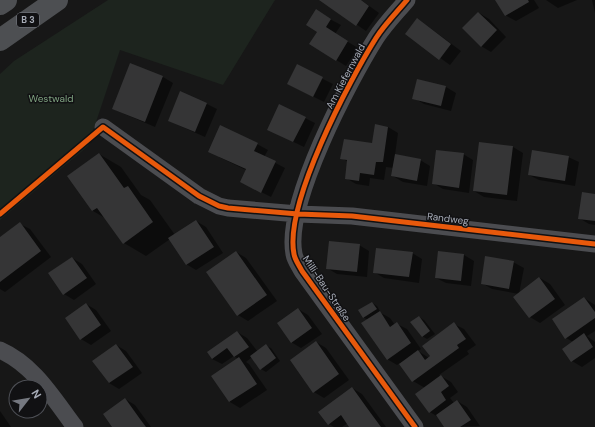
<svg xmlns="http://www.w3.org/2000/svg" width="595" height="427" font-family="'DM Sans',sans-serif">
<rect width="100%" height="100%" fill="#171717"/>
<path fill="#1d241e" d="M108,0H275L223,85L120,50L88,146L0,220V74L14,61Z"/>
<path fill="#0007" d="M321,0H361L379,13L366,31Z
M496,0H534L539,8L516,21L505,15Z
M546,0H577L558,8Z
M592,0H595V13Z
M479,13L489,19L506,37L491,52L481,46Z
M326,17L341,25L335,34L358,48L346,66L310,44Z
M418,19L461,51L450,65L407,34Z
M297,66L333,84L324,102L288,84Z
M163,77L173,83L155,127L113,109Z
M446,87L456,93L451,111L424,104L414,98Z
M207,104L217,109L205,137L169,121Z
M305,118L315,123L304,147L269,130Z
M388,127L398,133L395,155L420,160L430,166L427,186L403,182L393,176L394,168L386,167L384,180L370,178L369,186L356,184L346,178L348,162L342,158L373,144Z
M480,143L513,147L523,153L517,201L484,197L474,191Z
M257,144L268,150L264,157L285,168L271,197L241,182L246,170L219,157Z
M99,154L121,167L141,195L150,200L175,235L196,221L206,227L223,253L196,270L186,264L170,239L146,256L124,243L105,218L93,211L68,176Z
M463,154L473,160L469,193L443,189L433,183Z
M568,157L579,162L575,186L539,180L529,175Z
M595,195V225L589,224L579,218Z
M20,224L30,229L51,257L5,292L0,289V238Z
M359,245L369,251L367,277L337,274L327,268Z
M236,252L246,258L277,301L248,321L238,315L208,272Z
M412,253L422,259L419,283L384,278L374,272Z
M464,255L474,261L471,286L446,283L436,278Z
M72,258L82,264L96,284L74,300L64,294Z
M513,262L524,268L519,294L540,278L550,284L565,305L540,323L530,317L515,297L519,294L492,289L482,283Z
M584,298L595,305V331L587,336L595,342V358L582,367L572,361L573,342L566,338Z
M372,303L377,306L381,313L390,318L395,325L397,324L407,329L421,349L418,351L429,358L454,324L464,329L476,345L467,351L469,354L439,375L451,382L458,392L450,398L454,403L457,401L467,407L480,426L445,427L438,417L430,412L425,388L413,381L400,363L397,365L387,359L368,320L363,317Z
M86,304L96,310L111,331L91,345L81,339Z
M298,309L308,315L322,334L301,348L291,342Z
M419,317L424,320L435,334L427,339L422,336Z
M237,332L247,338L258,352L266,346L271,348L280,361L266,372L261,369L252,357L246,362L249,364L267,390L240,408L230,402L213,376L238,359L234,356L222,364L212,359Z
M316,342L326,348L349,380L324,398L314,392L291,360Z
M116,345L126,351L142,373L119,389L109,383Z
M352,388L362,394L386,427H350L348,423L342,427H334L329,424Z
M125,399L135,405L151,427H113Z
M0,411L11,427H0Z"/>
<path fill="#353536" d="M319,0H361L369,6L356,26Z
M495,0H528L529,2L505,16Z
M316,9L331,19L326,27L348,41L336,61L309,44L317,32L306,25Z
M478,12L497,30L481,47L462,28Z
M417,18L451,44L439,60L405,34Z
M130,63L163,76L145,122L112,109Z
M297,64L323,77L313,97L287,84Z
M417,79L446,86L441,106L412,99Z
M180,91L207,103L195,132L168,121Z
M279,104L306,117L293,142L267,130Z
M375,124L388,127L383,162H376L374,175L360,173L359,181L345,179L347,160L340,159L344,139L372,143Z
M220,125L258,143L254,151L276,161L261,193L240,182L246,169L208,152Z
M479,142L513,146L507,195L473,191Z
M436,150L464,153L459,188L432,184Z
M532,150L569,156L565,181L528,175Z
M99,153L124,188L128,186L153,222L123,244L97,208L92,211L67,176Z
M395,154L421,159L417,181L391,176Z
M582,192L595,194V221L578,219Z
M196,220L214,247L186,265L168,238Z
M20,222L41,251L0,282V237Z
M329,241L360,244L357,272L326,269Z
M376,248L413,252L409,277L373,273Z
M236,251L267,295L237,316L206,272Z
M438,251L464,254L461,281L435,278Z
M485,256L514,261L509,289L481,284Z
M72,257L87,278L63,295L48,273Z
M539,277L555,299L529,318L513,297Z
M584,297L595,312V318L565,339L552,319Z
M372,302L377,309L363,318L358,310Z
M86,303L101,325L80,340L65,318Z
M298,308L312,328L291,343L277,323Z
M380,311L390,327L397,322L411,343L387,360L361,323Z
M419,316L430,331L422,337L410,322Z
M454,322L466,339L457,345L459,348L412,382L399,364L418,350L425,360L430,356L422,346Z
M237,331L249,347L234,357L227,348L212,359L207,352Z
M584,333L593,347L571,362L562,349Z
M316,341L339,374L313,393L290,360Z
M116,344L133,367L109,383L92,361Z
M266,344L276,358L260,370L250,356Z
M239,357L257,384L229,402L211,376Z
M441,375L449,386L441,392L446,400L429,413L415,394Z
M352,387L367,408L381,427H349L341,415L328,425L318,412Z
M125,398L140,419L146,427H112L103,414Z
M457,400L471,420L460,427H444L436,415Z"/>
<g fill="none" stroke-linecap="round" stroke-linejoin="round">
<path stroke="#4b4c50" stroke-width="17" d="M407,0C397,12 385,24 376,38C349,81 284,204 294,254C295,260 299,265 302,271L415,427
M103,127L199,196L219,206L228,208L298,214L352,216L595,244
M0,350C34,365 53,398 75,427"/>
<path stroke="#4d4f52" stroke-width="22" d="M0,4L6,0
M0,40L57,0"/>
<g stroke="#111113" stroke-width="8">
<path id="cycleway" d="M407,0C397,12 385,24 376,38C349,81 284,204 294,254C295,260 299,265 302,271L415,427
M0,214L103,127L199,196L219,206L228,208L298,214L352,216L595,244"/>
</g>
<use href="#cycleway" stroke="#e8590c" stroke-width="5"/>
</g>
<g text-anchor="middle" stroke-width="3" stroke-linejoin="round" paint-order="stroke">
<rect fill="#111113" stroke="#7b7e86" stroke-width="1" x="17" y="13" width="22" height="14" rx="3"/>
<g font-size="9" font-weight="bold" fill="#a8adb8">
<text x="28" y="23">B 3</text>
</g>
<g font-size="10" fill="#a8adb8" stroke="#111113">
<text transform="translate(345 76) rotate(-62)" y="4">Am Kiefernwald</text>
<text transform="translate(448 218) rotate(7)" y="4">Randweg</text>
<text transform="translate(327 288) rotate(56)" y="4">Milli-Bau-Straße</text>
</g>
<g font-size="10" fill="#7fa381" stroke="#111113">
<text x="51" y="102">Westwald</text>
</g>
</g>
<g transform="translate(28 399) rotate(59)"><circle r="19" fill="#111113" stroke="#4d4f55"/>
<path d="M0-3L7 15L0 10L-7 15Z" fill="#757880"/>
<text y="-6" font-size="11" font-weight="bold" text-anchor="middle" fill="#a8adb8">N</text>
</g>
</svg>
